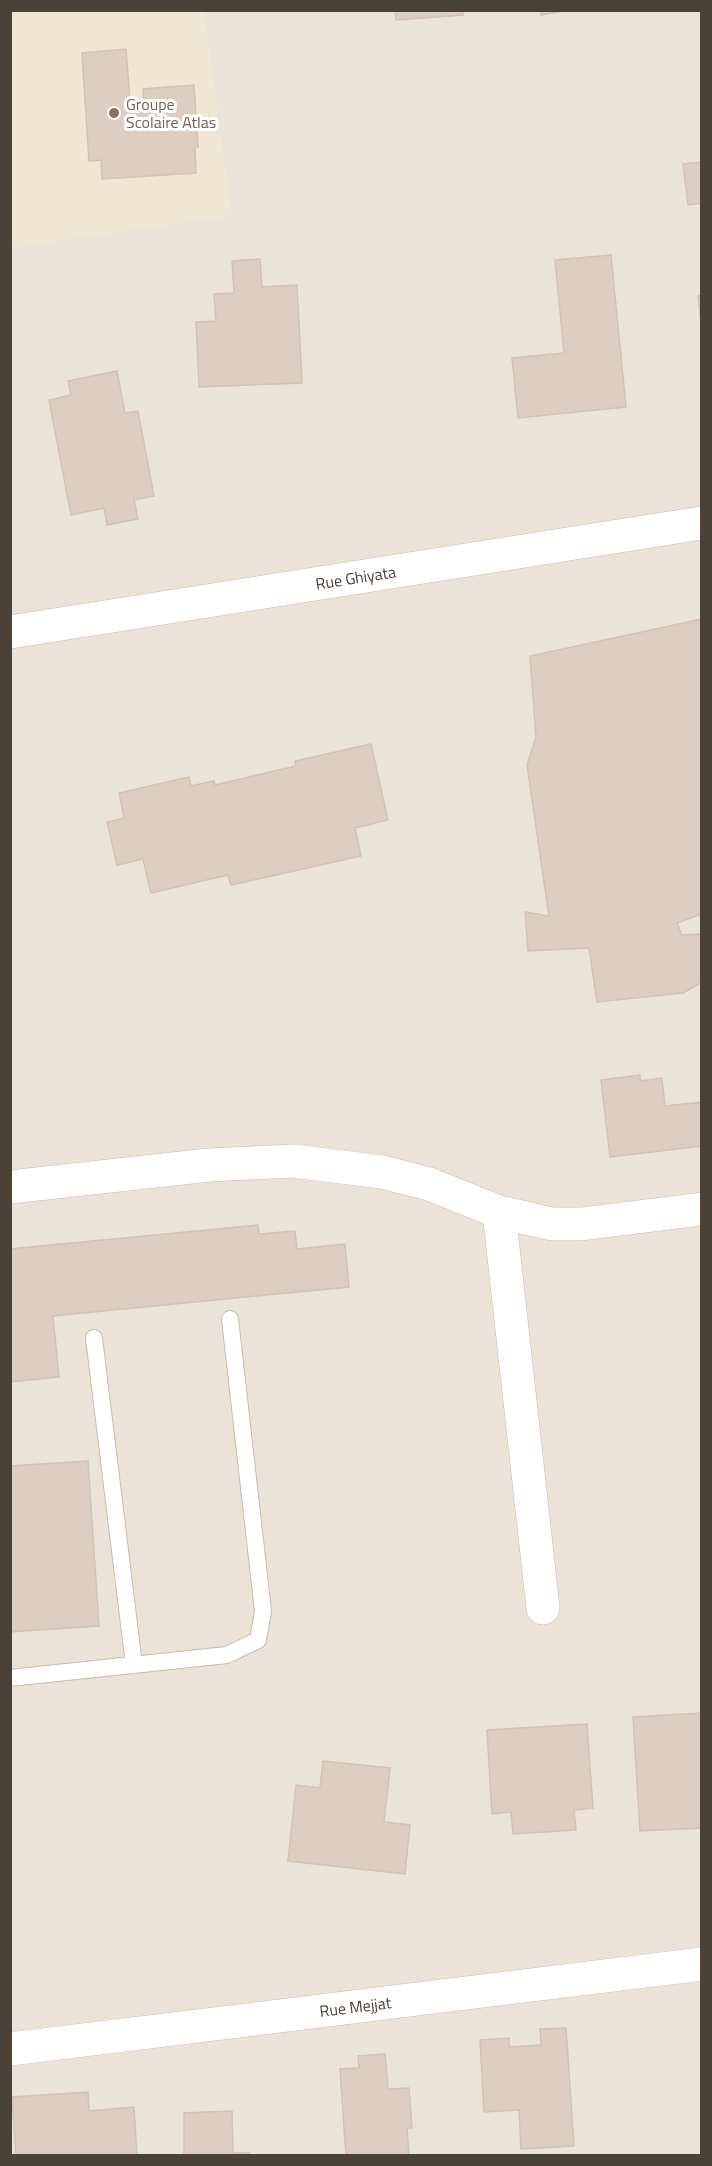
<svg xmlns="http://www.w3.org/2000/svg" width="712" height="2166" font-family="'Titillium Web',sans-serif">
<rect width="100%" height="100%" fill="#f7f1ea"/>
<path fill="#ebe3d8" d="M11,11H701V2155H11Z"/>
<path fill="#f1e5d3" d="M10,11H204L232,216L11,248Z"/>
<path fill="#ddcec1" stroke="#d6c2b1" stroke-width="1.5" d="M395,10H463V15L396,20Z
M541,10H569L541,15Z
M126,49L130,102L144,101L143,89L194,85L198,147H195L196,173L102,179L101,160L89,161L82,53Z
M702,162V203L688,205L683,164Z
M611,255L626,407L518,418L512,358L564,353L555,260Z
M260,259L262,287L297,285L302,383L199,387L196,322L216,321L214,294L234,293L232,261Z
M702,295V330L698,296Z
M117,371L125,413L138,411L154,496L134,500L138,519L107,525L104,508L71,515L49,400L71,395L68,381Z
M702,619V914L677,923L682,935L702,934V982L683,993L597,1002L589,948L528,951L525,912L549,916L527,765L536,737L530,656Z
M371,744L388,820L355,828L361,856L231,885L228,875L151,893L143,859L117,865L107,822L124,818L119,793L189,777L191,786L214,781L215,785L296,766L295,761Z
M640,1075V1081L662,1078L665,1106L702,1102V1146L610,1157L601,1080Z
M258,1225L259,1234L295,1231L297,1249L345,1244L349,1287L53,1316L59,1377L10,1382V1249Z
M88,1461L99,1626L10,1632V1466Z
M702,1713V1828L640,1831L633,1717Z
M587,1724L593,1808L574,1810L576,1830L513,1834L511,1812L492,1814L487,1730Z
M323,1761L390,1768L384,1822L410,1825L405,1874L288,1861L296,1785L320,1788Z
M566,2028L574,2146L521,2149L519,2110L484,2112L480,2040L509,2038V2047L541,2045L540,2029Z
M385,2054L388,2089L409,2088L412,2128H407L409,2156H346L340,2069L359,2068L358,2056Z
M88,2092L89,2111L134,2107L137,2156H16L12,2097Z
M232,2111L233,2153H249V2156H184V2113Z"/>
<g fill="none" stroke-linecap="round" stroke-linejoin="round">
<g stroke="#c7bbae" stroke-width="18">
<path id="lane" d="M94,1338L134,1665
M10,1678L227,1655L258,1640L263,1611L230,1319"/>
</g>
<g stroke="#c7bbae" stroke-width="34">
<g id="street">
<path id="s1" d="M10,632L702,523"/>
<path d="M10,1187L209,1165L293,1161L382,1172L429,1184L499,1212L552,1224H581L702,1209"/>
<path d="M499,1212L543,1608"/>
<path id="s2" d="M10,2049L702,1964"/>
</g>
</g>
<use href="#lane" stroke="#fff" stroke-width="16"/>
<use href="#street" stroke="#fff" stroke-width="33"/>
</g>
<circle fill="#8d6e63" stroke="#fff" stroke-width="2" cx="114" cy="113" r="6"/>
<g text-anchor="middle" stroke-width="6" stroke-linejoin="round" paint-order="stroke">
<g font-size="16" fill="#785e54" stroke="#fff" text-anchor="start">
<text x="126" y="110">Groupe<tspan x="126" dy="18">Scolaire Atlas</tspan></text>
</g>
<g font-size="16" fill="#4c4137" stroke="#fff">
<text dy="6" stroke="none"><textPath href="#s1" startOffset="350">Rue Ghiyata</textPath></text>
<text dy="6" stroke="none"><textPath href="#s2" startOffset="348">Rue Mejjat</textPath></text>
</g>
</g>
<rect width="712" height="2166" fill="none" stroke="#4c4137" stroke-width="24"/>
</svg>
